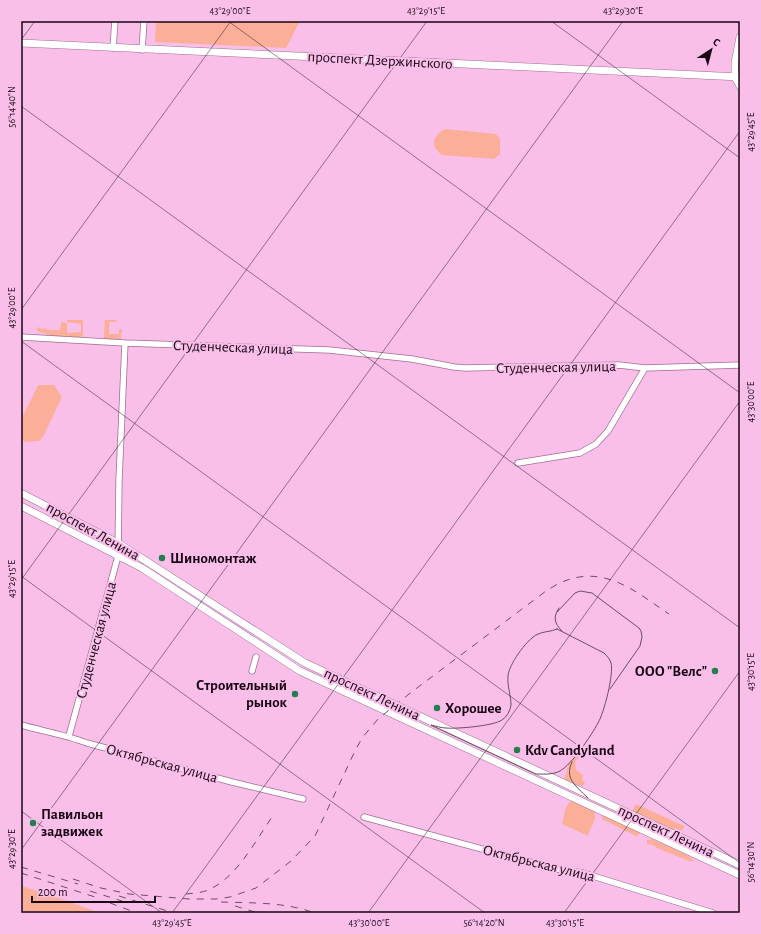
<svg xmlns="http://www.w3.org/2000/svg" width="761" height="934" font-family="'Alegreya Sans',sans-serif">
<rect width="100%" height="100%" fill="#f9bfe9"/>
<path fill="#fbaf99" d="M156,21H300L286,48L155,42Z
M445,129L496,134L500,139V154L494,159L442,155C429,145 433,136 445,129Z
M67,320H83V336L81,338L49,337L46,334L37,331V327L42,329L46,328L47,330H60L61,322L67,323V333L81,332V324L67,322Z
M105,320H116L117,322H109V334H119V329H122L121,338L117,341L105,340L104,338Z
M38,385H54L62,397L43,437L39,441L25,442L21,439V420Z
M582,752L575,763L576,770L583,775L582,780L585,782L583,786L579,785L575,786L564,780L569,762Z
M572,801L594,811C598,820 590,827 588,836L562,824C565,816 563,806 572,801Z
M636,804L684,826V828L679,833L632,812Z
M604,814L640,833L639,835L636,836L602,819V816Z
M652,839C661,844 690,854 694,861H689L657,848L653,845L647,844V840Z
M21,886L53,896L100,913H31L21,910Z"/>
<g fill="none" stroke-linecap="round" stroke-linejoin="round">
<g stroke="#a26d94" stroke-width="7">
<path id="minor" d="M113,48L115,21
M142,50L144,21
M21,337L125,343L329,350L412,359L454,367L465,368L619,365L645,368L740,365
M518,463L580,453L596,444L608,431L645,368
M252,671L256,657
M21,725C43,731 66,735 87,743L232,782L303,799
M69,736L118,556L119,480L125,343
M364,817L556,869L583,873L713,913"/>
</g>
<g stroke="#a26d94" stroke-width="8">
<path id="major" d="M740,37L735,63V77L740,86
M21,43L740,77
M21,493L118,543L305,663L740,865
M21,506L142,568L300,671L740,875"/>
</g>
<use href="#minor" stroke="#fff" stroke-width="5.5"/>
<use href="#major" stroke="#fff" stroke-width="7"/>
<path stroke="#6e4c65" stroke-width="1" d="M559,608C553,617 554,623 562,631
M557,612L575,593L580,591L592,593L639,628L641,631L642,637L640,646L610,689
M557,629L604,653C607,656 610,659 611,663C614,674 604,713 598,723C591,736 572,764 560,771C552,775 544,774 536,774L431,725C436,726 441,728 446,728C457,729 493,726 502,720C507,717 510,711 511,705C511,695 507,686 508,676C509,664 526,641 536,635C543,631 551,632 557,629Z
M572,762C564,779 576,786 588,798"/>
<path stroke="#6e4c65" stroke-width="1" stroke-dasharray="7 7" stroke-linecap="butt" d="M21,867L78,884
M21,873L95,897
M73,879L101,888L129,894L189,899H216L230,897L256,888L291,861L315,836L354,753L362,738L378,719L409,694L546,591C551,588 557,584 562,582C605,564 636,592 669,614
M90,891L122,901
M186,894C194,893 203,893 210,889C237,877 256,840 272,817
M119,896L174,913
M221,902C253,903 285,902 315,913
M110,903L137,913
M235,906L258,913"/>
</g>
<path fill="none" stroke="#190614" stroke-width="1" stroke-opacity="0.45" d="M228,21L740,393M551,21L740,158M21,40L35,21M21,106L740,628M21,310L231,21M21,341L740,863M21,576L485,913M21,580L427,21M21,811L162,913M21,850L623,21M172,913L740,131M368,913L740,401M564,913L740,671"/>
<g fill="#257c50" stroke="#f9bfe9" stroke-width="1.5">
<circle cx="162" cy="558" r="4"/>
<circle cx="715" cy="671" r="4"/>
<circle cx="295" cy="694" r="4"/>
<circle cx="437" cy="708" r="4"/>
<circle cx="517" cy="750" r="4"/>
<circle cx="33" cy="823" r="4"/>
</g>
<g text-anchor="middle" stroke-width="4" stroke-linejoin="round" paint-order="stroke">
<g font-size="15" fill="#190614" stroke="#f9bfe9">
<text transform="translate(380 60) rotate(3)" y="5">проспект Дзержинского</text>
<text transform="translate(233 347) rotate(2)" y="5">Студенческая улица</text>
<text transform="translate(556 367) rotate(-1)" y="5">Студенческая улица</text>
<text transform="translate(93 531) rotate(29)" y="5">проспект Ленина</text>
<text transform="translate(96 640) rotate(-75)" y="5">Студенческая улица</text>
<text transform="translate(372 694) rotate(25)" y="5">проспект Ленина</text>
<text transform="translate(162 763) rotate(15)" y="5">Октябрьская улица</text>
<text transform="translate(666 831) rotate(25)" y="5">проспект Ленина</text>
<text transform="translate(539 863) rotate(14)" y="5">Октябрьская улица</text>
</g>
<g font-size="15" font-weight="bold" fill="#190614" stroke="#f9bfe9" text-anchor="start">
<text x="170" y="563">Шиномонтаж</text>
<text x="707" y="676" text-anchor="end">ООО "Велс"</text>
<text x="287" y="690" text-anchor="end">Строительный<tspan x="287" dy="17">рынок</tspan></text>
<text x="445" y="713">Хорошее</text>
<text x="525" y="755">Kdv Candyland</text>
<text x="41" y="819">Павильон<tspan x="41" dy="17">задвижек</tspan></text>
</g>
</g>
<rect width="761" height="934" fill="none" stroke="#f9bfe9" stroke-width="44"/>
<g transform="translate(711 50) rotate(36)" stroke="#f9bfe9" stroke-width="3" paint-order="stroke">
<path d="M0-3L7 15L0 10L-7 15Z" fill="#190614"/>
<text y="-6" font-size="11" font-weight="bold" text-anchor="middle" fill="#190614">С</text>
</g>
<path d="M32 896v6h123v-6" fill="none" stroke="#190614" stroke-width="2"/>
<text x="38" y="896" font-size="12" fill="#190614" stroke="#f9bfe9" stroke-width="3" paint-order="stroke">200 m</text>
<rect x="22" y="22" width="717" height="890" fill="none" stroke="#190614" stroke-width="1.5"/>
<g font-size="10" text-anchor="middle" fill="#190614">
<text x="230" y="14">43°29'00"E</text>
<text x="426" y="14">43°29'15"E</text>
<text x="623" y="14">43°29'30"E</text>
<text transform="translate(11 107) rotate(-90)" y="4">56°14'40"N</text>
<text transform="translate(750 132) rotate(-90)" y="4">43°29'45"E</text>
<text transform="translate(11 308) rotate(-90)" y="4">43°29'00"E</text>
<text transform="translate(750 402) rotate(-90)" y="4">43°30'00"E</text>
<text transform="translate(11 579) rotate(-90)" y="4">43°29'15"E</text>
<text transform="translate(750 672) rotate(-90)" y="4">43°30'15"E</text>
<text transform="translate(11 849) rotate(-90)" y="4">43°29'30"E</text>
<text transform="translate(750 862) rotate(-90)" y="4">56°14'30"N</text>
<text x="172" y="926">43°29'45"E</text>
<text x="369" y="926">43°30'00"E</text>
<text x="484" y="926">56°14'20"N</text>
<text x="565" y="926">43°30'15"E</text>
</g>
</svg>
